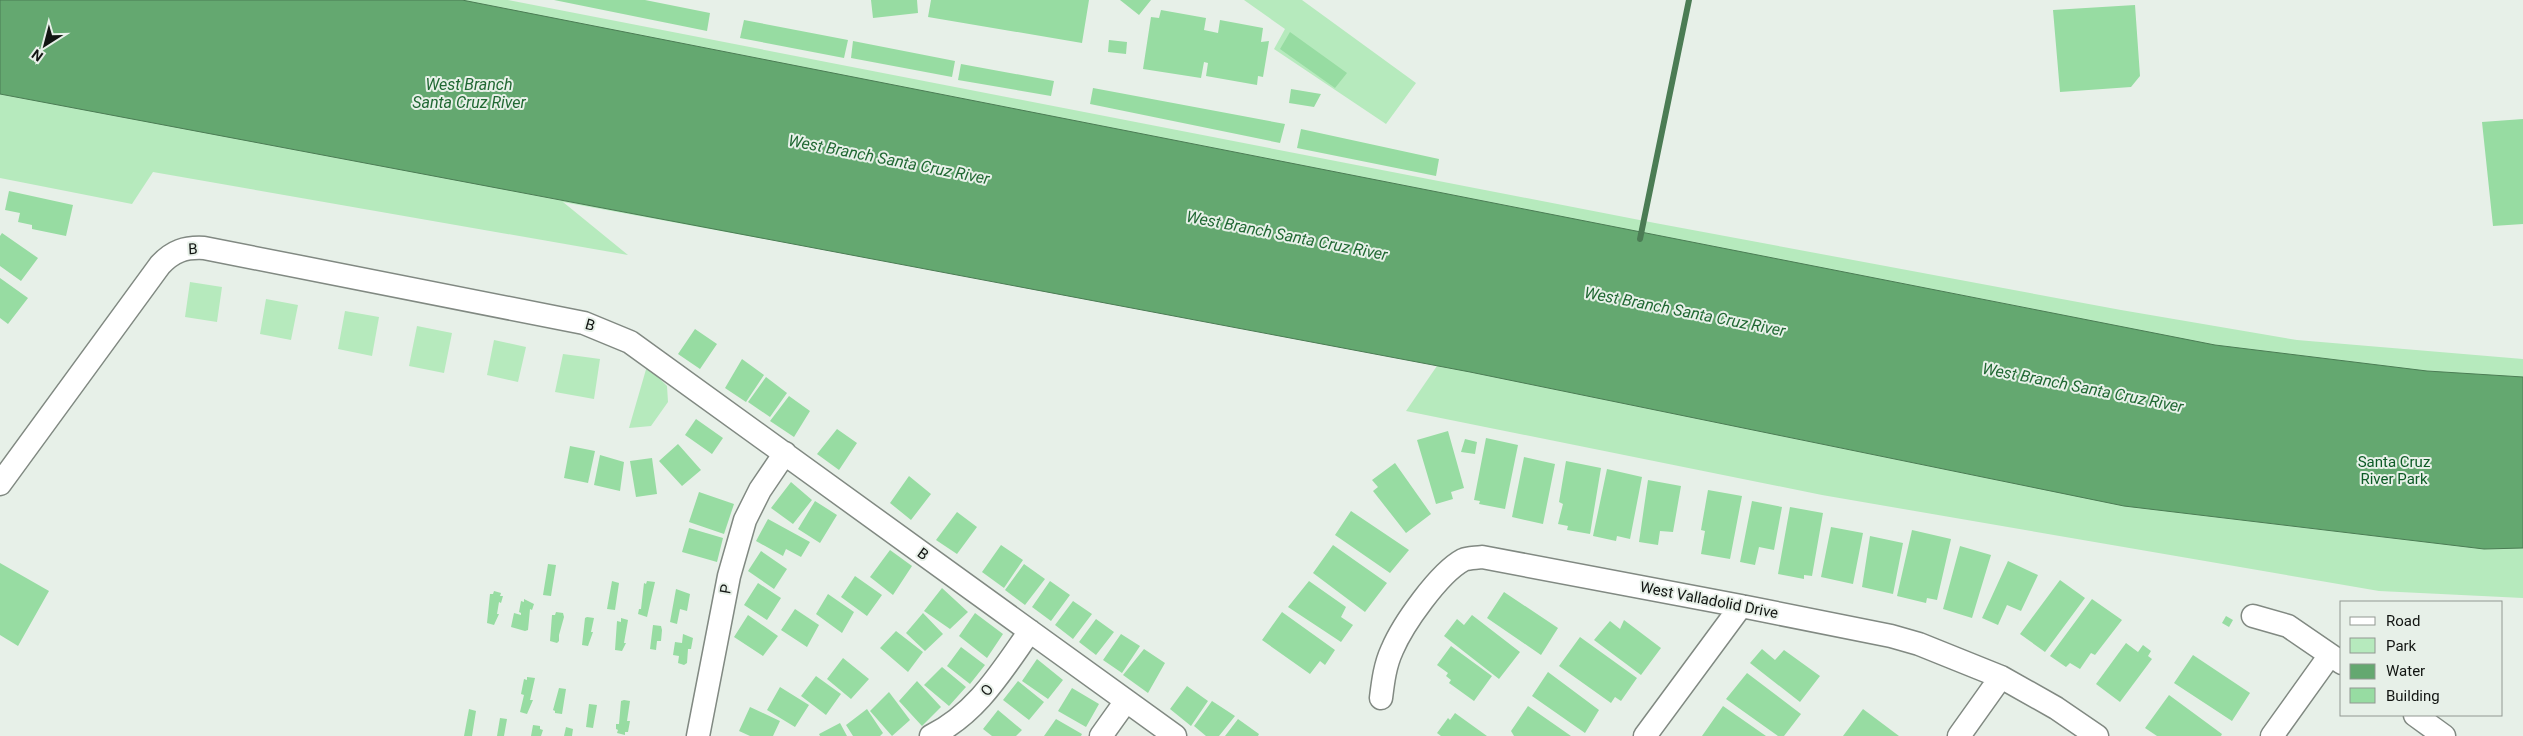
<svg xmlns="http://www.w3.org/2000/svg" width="2523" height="736" font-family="Roboto,sans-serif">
<rect width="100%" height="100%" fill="#e7f0e8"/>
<path fill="#b6eabd" d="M0,0H508L1655,223L2121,310L2297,340L2523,359V598L2379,591L1822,495L1406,411L1439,363L563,202L628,255L153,172L132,204L0,178Z
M1244,0H1302L1416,83L1386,124L1274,49L1285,29Z
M190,282L222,287L217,322L185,317Z
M266,299L298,305L291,340L260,334Z
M345,311L379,317L372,356L338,349Z
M417,326L452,333L444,373L409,366Z
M494,340L526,347L518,382L487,375Z
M563,354L600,359L594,399L555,392Z
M647,366L667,386L668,402L651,426L629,428Z"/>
<path fill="#64a870" stroke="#4b7c54" d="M0,0H462L2215,345L2427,371L2523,377V548L2484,549L2124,506L1470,372L0,94Z"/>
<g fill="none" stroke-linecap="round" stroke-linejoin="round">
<path stroke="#4b7c54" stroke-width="6" d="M1640,239L1689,0"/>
</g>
<path fill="#97dca2" d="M554,0H645L710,13L707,31Z
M871,0H917L918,13L873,18Z
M931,0H1089L1082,43L928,17Z
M1120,0H1151L1139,15Z
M2135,5L2140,76L2131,87L2060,92L2053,10Z
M1161,10L1206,18L1204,30L1218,33L1220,20L1263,28L1261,42L1269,41L1263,77L1258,76L1257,85L1206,76L1208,63L1204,62L1201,78L1143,69L1151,17L1159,18Z
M744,20L848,40L844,58L740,38Z
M1290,32L1347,73L1335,88L1280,49Z
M1109,40L1127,42L1126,54L1108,52Z
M853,41L955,61L952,77L851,58Z
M961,64L1054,81L1051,96L958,80Z
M1093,88L1285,124L1280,143L1090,104Z
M1291,89L1321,94L1314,107L1289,103Z
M2523,119V224L2493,226L2482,122Z
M1301,129L1439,159L1436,176L1297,148Z
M9,191L73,205L66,236L32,229V225L18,222L20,213L5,210Z
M2,233L38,258L21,281L0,266V236Z
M0,278L28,298L8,324L0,318Z
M695,329L717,344L700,369L678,354Z
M742,359L764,375L746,402L725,388Z
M766,377L787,393L770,417L748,402Z
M789,396L810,411L794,437L770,421Z
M696,419L723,438L712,454L685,435Z
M837,429L857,443L839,470L817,454Z
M1448,431L1464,488L1451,492L1453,499L1436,504L1417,440Z
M1486,438L1518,445L1505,509L1479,504L1480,501L1474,500Z
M1465,439L1477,442L1475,454L1461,452Z
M678,444L701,470L682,486L659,461Z
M570,446L595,451L588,483L564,478Z
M600,455L624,462L620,491L594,485Z
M1524,457L1555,464L1543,524L1512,517Z
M652,458L657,494L636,497L630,461Z
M1566,461L1601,468L1590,534L1567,530L1568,526L1558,524L1563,504L1559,502Z
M1395,463L1431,514L1406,533L1373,491L1378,487L1372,480Z
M1607,469L1642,477L1630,539L1617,536L1616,541L1593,536Z
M909,476L931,494L911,520L890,503Z
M1648,480L1681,486L1673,532L1660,531L1658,545L1639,542Z
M791,482L812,500L793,524L771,508Z
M1708,490L1742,496L1730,559L1701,554L1705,531L1701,530Z
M699,492L734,504L724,534L689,522Z
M815,501L837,515L820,543L798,529Z
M1752,501L1782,507L1774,550L1759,547L1755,565L1740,562Z
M1790,507L1823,513L1812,576L1804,575V579L1778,574Z
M1351,511L1409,550L1390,573L1335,535Z
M957,512L977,527L957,554L936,540Z
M768,519L810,542L801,557L786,549L783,556L756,541Z
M1831,527L1863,533L1853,584L1821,577Z
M689,528L723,538L717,562L682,552Z
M1912,530L1951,539L1937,600L1927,598L1926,603L1897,596Z
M1870,536L1903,543L1893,594L1862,587Z
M1001,545L1023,560L1004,588L982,572Z
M1333,545L1387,583L1365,612L1313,573Z
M1960,546L1991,555L1972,618L1943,609Z
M890,550L912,566L893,595L870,577Z
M761,551L787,569L774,589L748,571Z
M2008,561L2038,575L2021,611L2007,605L1998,625L1982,618Z
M0,563L49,591L18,646L0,635Z
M548,564L556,565L551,596L543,595Z
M1024,564L1045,579L1025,605L1005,590Z
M855,576L882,595L867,616L841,597Z
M2060,580L2085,598L2045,652L2020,634Z
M612,581L619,583L615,610L607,609Z
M647,581L655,582L647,617L638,614L639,609H641L644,583L646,584Z
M1050,581L1070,595L1051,621L1032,607Z
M1309,581L1346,607L1341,617L1353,625L1341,642L1288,607Z
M758,583L781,598L767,620L744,605Z
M942,588L968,612L950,629L924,611Z
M676,589L690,594L687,611L680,609L677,624L670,622Z
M494,591L501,593L500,596H503L501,603L499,602L497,614H499L494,625L487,623L490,594H493Z
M1504,592L1558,628L1541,655L1487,618Z
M828,594L854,612L842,633L816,614Z
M524,599L534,604L532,610L530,609L528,630L525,631L511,627L514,613L521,615V613L519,612L521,601L524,602Z
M2092,599L2122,620L2095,655L2091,653L2080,669L2070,663L2066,667L2050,656Z
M1073,601L1092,614L1073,639L1055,625Z
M795,609L819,625L807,647L781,630Z
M556,612L563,613L564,617L559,635V641L557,643L550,641L552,615H555Z
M1282,612L1335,650L1325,665L1320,661L1310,674L1262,640Z
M923,613L943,634L925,651L906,633Z
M975,613L1003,634L987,658L959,636Z
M748,615L778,636L763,656L734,637Z
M1472,615L1520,652L1499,679L1444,636L1457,619L1464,625Z
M2226,616L2233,620L2229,627L2222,623Z
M587,617L594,618L591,632H593L588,646L582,645L585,618Z
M621,618L628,620L624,643H626L622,651L615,650L617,621L621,622Z
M1096,619L1114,632L1096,655L1079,642Z
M1624,620L1661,648L1641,675L1594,640L1610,621L1620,629Z
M653,625L661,626L662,630L661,641H657L656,650L650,649Z
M896,631L923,652L908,672L880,648Z
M683,634L693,638L691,649H688L687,663L684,665L678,663L679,656L673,655L675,642L682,643Z
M1121,634L1140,646L1122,673L1103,660Z
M1580,637L1637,678L1621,701L1615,697L1611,703L1559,666Z
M2126,643L2138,652L2143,645L2151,651L2148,656L2152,659L2120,702L2096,684Z
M1451,646L1492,676L1474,701L1449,683L1451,680L1446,676L1448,673L1437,665Z
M961,647L985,665L970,684L947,666Z
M1144,649L1165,663L1148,693L1123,675Z
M1762,649L1775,660L1784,650L1820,676L1800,702L1750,663Z
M2193,655L2250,693L2232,721L2174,683Z
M843,658L869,679L851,699L827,679Z
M1037,659L1063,680L1048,699L1022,681Z
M942,667L966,687L949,706L924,685Z
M1548,672L1599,710L1585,733L1532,696Z
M1747,673L1801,714L1784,736H1778L1726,699Z
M816,676L841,694L826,715L801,696Z
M527,677L535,678L530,700H533L527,714L520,712L524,695L521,694L524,679L527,680Z
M917,681L941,707L922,726L899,701Z
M1018,681L1044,702L1029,720L1003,700Z
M1187,686L1208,701L1191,726L1170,709Z
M780,687L809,705L795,727L767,710Z
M559,688L566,689L562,714L555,713V711L553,710Z
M1072,688L1099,704L1086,727L1058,711Z
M889,692L910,720L892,736L870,711Z
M2169,695L2222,734L2221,736H2157L2145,728Z
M624,700L630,701L627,721H630L628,732H625V735L617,733L618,730L616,729V724H619L621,701Z
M1212,701L1235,716L1219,736H1206L1194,726Z
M589,704L597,705L593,728L586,727Z
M1528,706L1571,736H1514L1511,731Z
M1723,706L1766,736H1702Z
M750,707L780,721L773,736H750L739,731Z
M469,709L476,711L472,736H464Z
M867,709L883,733L880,736H853L846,725Z
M1863,709L1899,736H1843Z
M998,710L1022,730L1016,736H992L983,729Z
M1455,713L1487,736H1441L1437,733L1448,718L1450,720Z
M500,718L507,719L504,736H497Z
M1056,719L1082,734L1081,736H1044Z
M1238,719L1259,734L1258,736H1225Z
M840,723L847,736H820L819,734Z
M533,725L540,726V729L543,730L541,736H531Z
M566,727L573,729L572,736H564Z"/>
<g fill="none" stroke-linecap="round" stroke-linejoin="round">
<g stroke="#818982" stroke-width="25">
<path id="minor" d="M0,484L160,265C173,251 185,247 204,248L584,323L630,342L1175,736
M2253,616L2288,626L2342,663
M1381,698C1383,682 1385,665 1392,650C1403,624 1439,573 1463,560C1468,558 1476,558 1482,557L1741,606L1891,636L1919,644L2001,677L2056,708L2097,736
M2415,715L2444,736
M698,736L729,576L745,520L760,490L785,453
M931,736C977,713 1001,672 1030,631
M1101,736L1126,701
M1645,736L1741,606
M1959,736L2001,677
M2272,736L2330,655"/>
</g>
<use href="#minor" stroke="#fff" stroke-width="22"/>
</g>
<g text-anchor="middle" stroke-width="4" stroke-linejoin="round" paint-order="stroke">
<g font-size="15" fill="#121512" stroke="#e7f0e8">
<text transform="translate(193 249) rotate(-3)" y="5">B</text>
<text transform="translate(590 325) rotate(16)" y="5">B</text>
<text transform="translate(923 554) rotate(36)" y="5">B</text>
<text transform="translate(726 589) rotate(-80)" y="5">P</text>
<text transform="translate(1709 600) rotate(11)" y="5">West Valladolid Drive</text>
<text transform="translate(987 690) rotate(-52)" y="5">O</text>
</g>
<g font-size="15" fill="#0c5a25" stroke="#e7f0e8">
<text x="2394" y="467">Santa Cruz<tspan x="2394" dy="17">River Park</tspan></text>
</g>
<g font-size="16" font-style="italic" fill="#206833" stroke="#e7f0e8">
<text x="469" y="90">West Branch<tspan x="469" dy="18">Santa Cruz River</tspan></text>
<text transform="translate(889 159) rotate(11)" y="6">West Branch Santa Cruz River</text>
<text transform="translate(1287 235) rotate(11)" y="6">West Branch Santa Cruz River</text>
<text transform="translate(1685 311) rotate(11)" y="6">West Branch Santa Cruz River</text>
<text transform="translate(2083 387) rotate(11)" y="6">West Branch Santa Cruz River</text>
</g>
</g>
<rect x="2340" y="601" width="162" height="115" fill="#e7f0e8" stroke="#929892"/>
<rect x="2350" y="617" width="25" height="8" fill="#ffffff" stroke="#929892"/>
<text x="2386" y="626" font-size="15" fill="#121512">Road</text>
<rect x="2350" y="638" width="25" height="15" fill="#b6eabd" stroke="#929892"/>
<text x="2386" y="651" font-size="15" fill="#121512">Park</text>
<rect x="2350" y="664" width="25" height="15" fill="#64a870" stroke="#929892"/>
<text x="2386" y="676" font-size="15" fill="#121512">Water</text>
<rect x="2350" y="688" width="25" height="15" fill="#97dca2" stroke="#929892"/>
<text x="2386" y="701" font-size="15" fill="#121512">Building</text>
<g transform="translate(45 45) rotate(216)" stroke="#e7f0e8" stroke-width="4" paint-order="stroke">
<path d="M0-4L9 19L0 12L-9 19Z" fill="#121512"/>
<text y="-8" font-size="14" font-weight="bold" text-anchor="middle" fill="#121512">N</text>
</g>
</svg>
